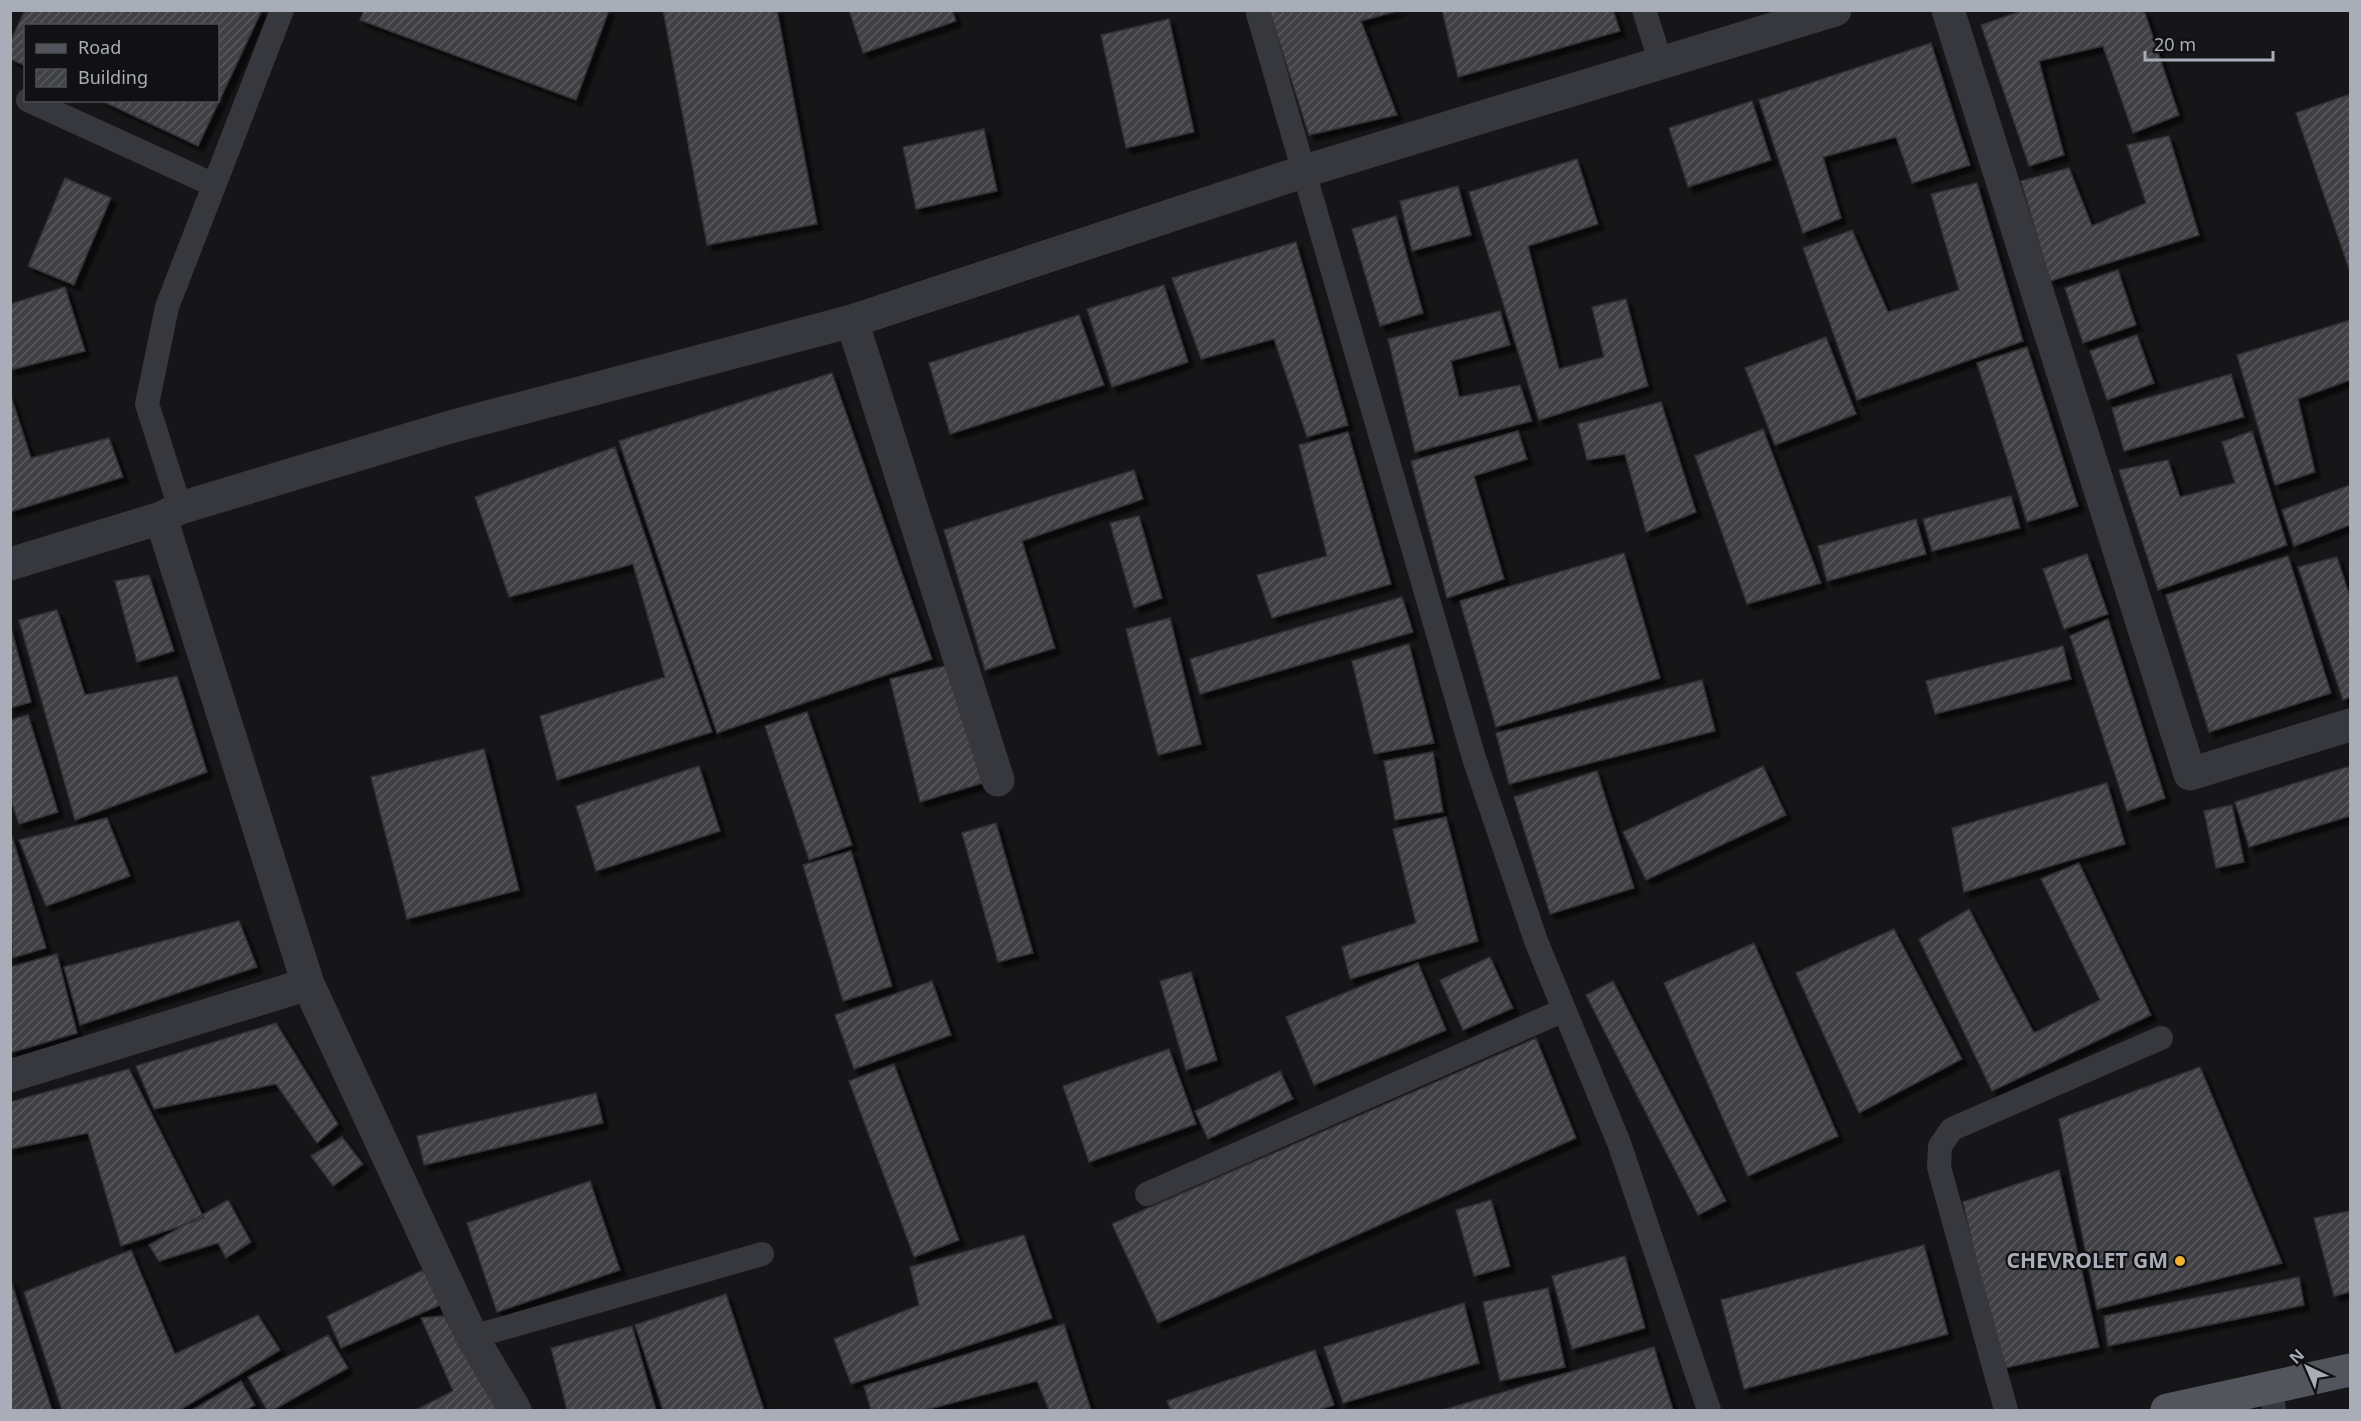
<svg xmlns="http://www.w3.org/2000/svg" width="2361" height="1421" font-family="'Noto Sans',sans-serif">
<defs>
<pattern id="building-hatch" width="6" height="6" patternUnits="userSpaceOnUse" patternTransform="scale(1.5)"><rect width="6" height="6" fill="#404145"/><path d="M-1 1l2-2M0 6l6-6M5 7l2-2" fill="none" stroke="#595a5e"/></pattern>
<filter id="shadow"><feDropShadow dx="5.5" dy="5.5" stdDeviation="1.5" flood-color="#0009"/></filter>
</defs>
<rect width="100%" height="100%" fill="#161618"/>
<path fill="url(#building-hatch)" stroke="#303034" stroke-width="1.5" filter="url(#shadow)" d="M25,10H262L198,146L100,100H218V26H26V66L10,59V42Z
M364,10H609L576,100L360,20Z
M663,10H777L817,224L707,245Z
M849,10H952L956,21L863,53Z
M1269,10H1401L1361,21L1397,115L1309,135Z
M1442,10H1613L1620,31L1458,77Z
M2024,10H2144L2179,115L2133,133L2103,46L2039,61L2064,155L2029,166L1981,25Z
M1169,19L1194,132L1126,148L1101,35Z
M1931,43L1970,165L1912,183L1896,137L1823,157L1841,218L1803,233L1759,100Z
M2350,94V272L2296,113Z
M1752,101L1771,160L1688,187L1669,128Z
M984,129L997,191L916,209L903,147Z
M2169,136L2199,235L2050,281L2021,181L2069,168L2092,226L2146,203L2127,145Z
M1577,159L1598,224L1528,246L1559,369L1604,357L1592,307L1626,299L1648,386L1539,420L1469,192Z
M65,178L111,198L74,285L28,266Z
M1977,183L2023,341L1857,400L1803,248L1852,230L1888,312L1959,290L1931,194Z
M1458,186L1471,235L1412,251L1400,201Z
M1396,216L1423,313L1380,326L1352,229Z
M1296,242L1348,425L1307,437L1274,339L1201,359L1172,278Z
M2118,270L2136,325L2083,343L2065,288Z
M1164,285L1188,362L1112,387L1087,309Z
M65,287L85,351L10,370V304Z
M1500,311L1510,345L1451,361L1459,397L1520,385L1532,421L1415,452L1388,339Z
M1079,315L1104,385L950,434L929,363Z
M2350,320V380L2298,399L2315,472L2275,485L2237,355Z
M2137,335L2154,383L2107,400L2090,351Z
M1826,337L1856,414L1775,445L1745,368Z
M2027,347L2078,506L2027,522L1977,363Z
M832,373L932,659L717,733L619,441Z
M2231,374L2244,417L2124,451L2112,408Z
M10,393L31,458L109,438L123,477L10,512Z
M1661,402L1696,512L1646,532L1625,454L1587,460L1578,424Z
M1763,429L1821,583L1747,604L1695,456Z
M1518,431L1527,459L1474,476L1504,579L1447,598L1411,461Z
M2252,431L2287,545L2158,590L2119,470L2168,460L2180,497L2235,483L2222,442Z
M1348,432L1391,584L1272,618L1257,575L1327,556L1299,445Z
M615,447L712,732L557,780L540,716L665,677L633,564L509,597L475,497Z
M1134,470L1143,499L1022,541L1055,648L985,670L944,530Z
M2350,485V525L2294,546L2282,510Z
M2011,496L2020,528L1932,551L1923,519Z
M1139,516L1162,598L1134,608L1110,523Z
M1916,519L1926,554L1827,581L1818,546Z
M1624,553L1660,678L1496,727L1460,601Z
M2087,554L2108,614L2064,629L2043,569Z
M2288,556L2331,693L2209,732L2166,595Z
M2337,557L2350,597V697L2343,700L2298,567Z
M149,575L174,651L137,662L115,581Z
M1402,597L1413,632L1200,694L1190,659Z
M57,610L85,695L177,676L207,772L75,820L19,620Z
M1170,618L1201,744L1158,755L1126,629Z
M2108,619L2165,798L2127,811L2070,636Z
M10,624L31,702L10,708Z
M1409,644L1434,743L1374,754L1352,661Z
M2063,646L2071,679L1935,714L1926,681Z
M954,664L986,782L920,802L890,679Z
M1702,680L1715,731L1509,784L1496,733Z
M807,712L852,845L809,860L765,726Z
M28,715L58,812L19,824L10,798V720Z
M484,749L519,890L407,919L371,777Z
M1433,752L1443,812L1395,820L1384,761Z
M699,766L720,831L596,871L576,806Z
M1763,766L1786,815L1646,880L1623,832Z
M2350,766V816L2249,847L2235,802Z
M1597,771L1634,888L1550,914L1514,797Z
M2107,783L2125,844L1964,892L1952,828Z
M2232,805L2244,862L2216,868L2204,811Z
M1446,817L1478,941L1350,979L1342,947L1416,923L1393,829Z
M107,818L130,876L46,906L19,840Z
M996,823L1033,953L998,962L962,833Z
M10,836H12L46,948L12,958Z
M851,851L892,986L843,1001L803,865Z
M2079,863L2151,1015L1992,1091L1919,939L1969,909L2034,1033L2100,1000L2041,879Z
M239,921L257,967L80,1025L64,967Z
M1894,929L1962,1059L1859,1113L1796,973Z
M1754,943L1838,1136L1748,1176L1664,983Z
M57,954L77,1033L10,1053V967Z
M1490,957L1513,1008L1463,1030L1440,980Z
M1418,963L1446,1030L1314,1085L1286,1017Z
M1191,972L1217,1060L1186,1070L1160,981Z
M932,981L951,1035L854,1069L835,1015Z
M1613,981L1726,1201L1698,1215L1586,995Z
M276,1023L338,1124L317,1143L276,1084L154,1109L136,1066Z
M1536,1038L1576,1138L1158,1323L1112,1224Z
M1169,1049L1196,1124L1089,1162L1063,1086Z
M894,1064L959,1240L914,1257L849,1081Z
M2200,1067L2282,1263L2097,1309L2059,1119Z
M129,1069L204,1218L121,1246L88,1133L10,1149V1102Z
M1280,1071L1293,1099L1208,1139L1195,1111Z
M596,1093L603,1123L424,1165L417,1136Z
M342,1137L363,1164L333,1186L311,1156Z
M2059,1170L2099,1347L2000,1369L1963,1202Z
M590,1181L620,1270L497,1312L467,1223Z
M228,1200L251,1242L226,1258L218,1243L159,1261L149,1245Z
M1491,1200L1510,1266L1474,1276L1456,1210Z
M2350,1211V1292L2334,1296L2314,1218Z
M1024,1235L1052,1318L851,1384L834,1339L919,1305L910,1267Z
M1924,1245L1948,1334L1744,1389L1721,1300Z
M131,1250L175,1354L258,1315L280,1350L180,1410H62L24,1292Z
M1625,1256L1645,1328L1572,1349L1552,1276Z
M423,1270L445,1303L341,1348L327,1316Z
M2299,1277L2304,1305L2108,1346L2104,1316Z
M10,1278L52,1410H10Z
M1548,1288L1565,1367L1500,1381L1483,1302Z
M726,1294L764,1410H663L635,1325Z
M1464,1303L1479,1363L1343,1403L1324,1347Z
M444,1316L498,1410H416L453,1391L421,1318Z
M1064,1324L1091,1410H1049L1037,1381L925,1410H871L864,1386Z
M632,1326L656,1410H567L551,1348Z
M328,1335L348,1368L273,1410H267L248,1377Z
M1654,1347L1673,1410H1443Z
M1315,1350L1334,1405L1319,1410H1171L1167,1401Z
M241,1381L255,1405L246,1410H192Z"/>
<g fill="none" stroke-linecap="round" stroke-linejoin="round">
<path stroke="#37383d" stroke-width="24" d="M1257,10L1474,758L1536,941L1619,1143L1709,1410
M1644,10L1661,63
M28,100L214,185
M180,508L147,404L167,307L282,10
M1147,1194L1564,1010
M472,1337L762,1254
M2271,1387L2274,1410
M2006,1410L1939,1167L1940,1146L1952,1129L2161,1038"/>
<path stroke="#37383d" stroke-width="33" d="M1948,10L2190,774L2350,725
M852,321L998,780
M161,518L308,984L472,1337L515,1410
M10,564L161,518L180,508L450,427L852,321L1305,171L1835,10
M10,1076L308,984"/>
<path stroke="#53555c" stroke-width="33" d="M2167,1410L2350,1370"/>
</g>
<circle fill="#f2b134" stroke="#111113" stroke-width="2" cx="2180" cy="1261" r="6"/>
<g text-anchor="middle" stroke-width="4.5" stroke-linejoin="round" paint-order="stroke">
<g font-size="21" font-weight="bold" fill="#a8adb8" stroke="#111113" text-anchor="end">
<text x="2168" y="1268">CHEVROLET GM</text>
</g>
</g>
<rect width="2361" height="1421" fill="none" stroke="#a8adb8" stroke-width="24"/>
<rect x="24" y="24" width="195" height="78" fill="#111113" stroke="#4d4f55" stroke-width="1.5"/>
<rect x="36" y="44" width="30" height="9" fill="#53555c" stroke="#4d4f55" stroke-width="1.5"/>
<text x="78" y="54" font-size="18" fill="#a8adb8">Road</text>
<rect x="36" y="69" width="30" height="18" fill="url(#building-hatch)" stroke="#4d4f55" stroke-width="1.5"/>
<text x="78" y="84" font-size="18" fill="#a8adb8">Building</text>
<g transform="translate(2307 1367) rotate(316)" stroke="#111113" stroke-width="4.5" paint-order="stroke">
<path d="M0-4.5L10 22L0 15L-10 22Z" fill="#a8adb8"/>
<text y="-9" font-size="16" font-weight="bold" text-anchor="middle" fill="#a8adb8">N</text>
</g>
<path d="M2145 51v9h128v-9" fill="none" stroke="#a8adb8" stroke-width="3"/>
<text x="2154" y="51" font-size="18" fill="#a8adb8" stroke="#111113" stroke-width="4.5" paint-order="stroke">20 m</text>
</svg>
